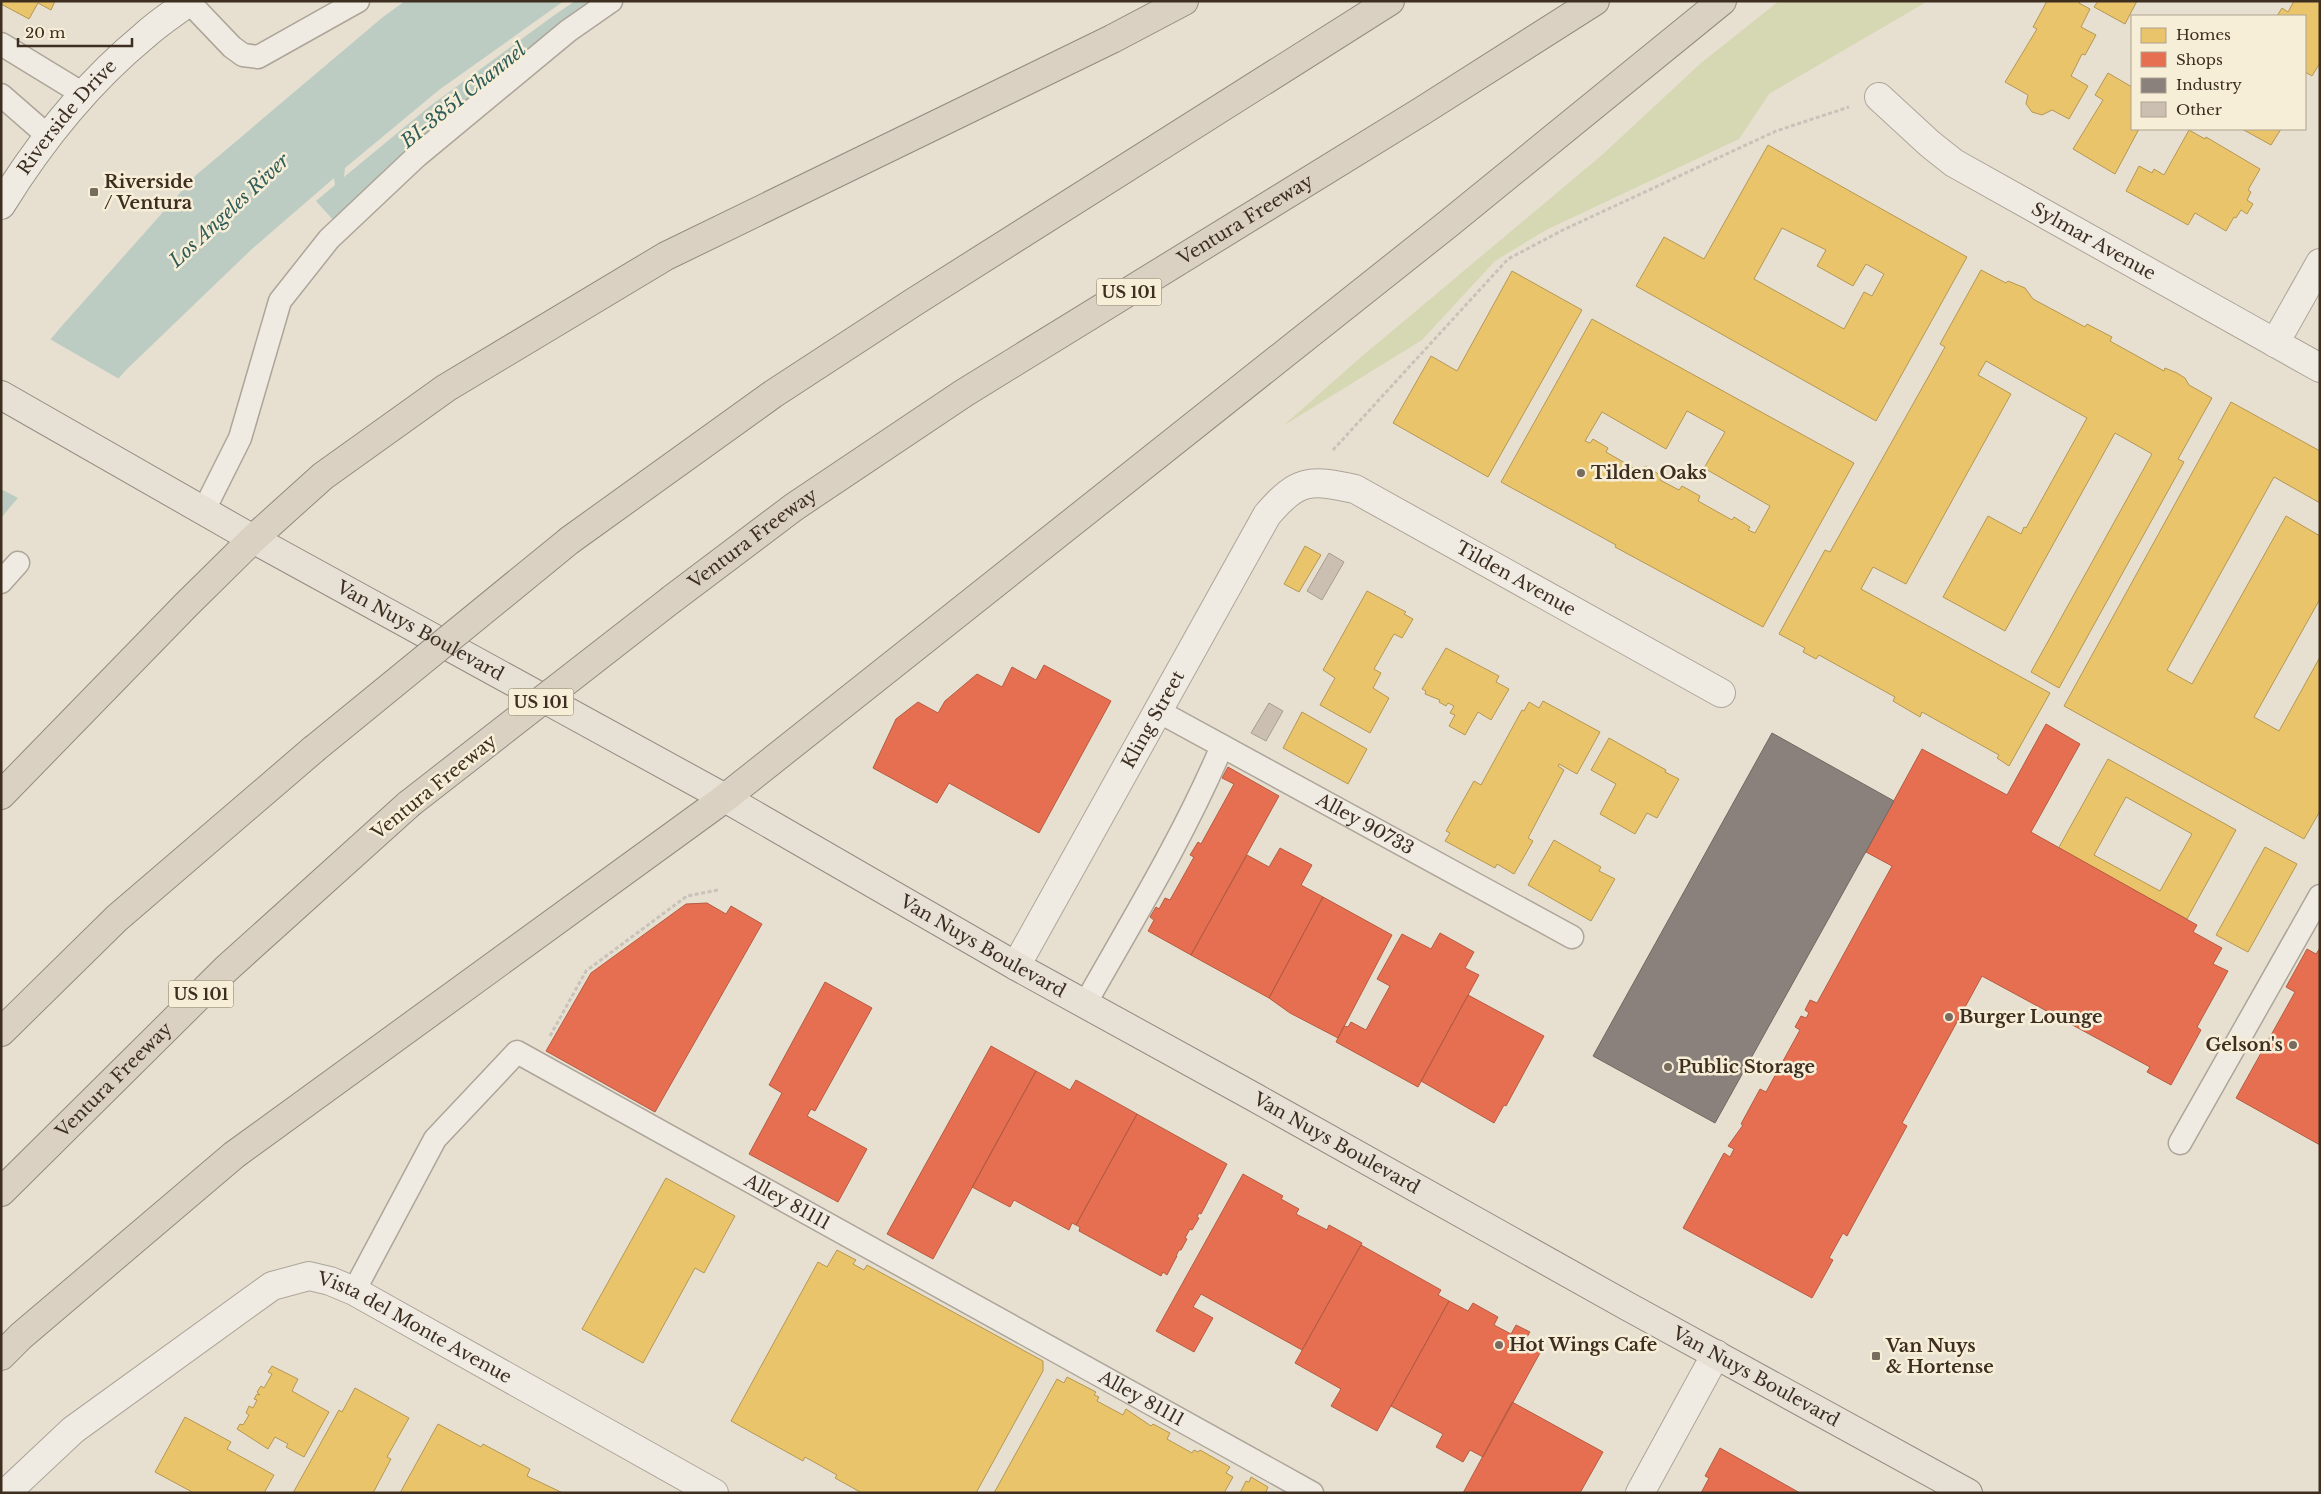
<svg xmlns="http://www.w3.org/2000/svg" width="2321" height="1494" font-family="'Libre Baskerville',serif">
<rect width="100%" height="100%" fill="#e7e0d1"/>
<path fill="#d6d7b3" d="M1779,1H1928L1769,94L1739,139L1546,230L1495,261L1422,340L1283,426L1361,357L1602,155L1701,63Z"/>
<path fill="#bcccc2" d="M405,1H564L439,90L345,168L344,177L430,106L553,16L575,1H597L334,221L316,201L335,185L334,178L253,248L125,371L1,518V399L60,328L195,176L383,17Z"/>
<path fill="#e7e0d1" d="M48,338L121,380L20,499L1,489V395Z"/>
<path fill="#e9c46a" stroke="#b59754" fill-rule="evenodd" d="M1,1H55L51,10L38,3L29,19L1,4Z
M2047,1H2080L2079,3L2090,9L2081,27L2096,35L2085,55L2082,54L2071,76L2088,86L2069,119L2052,110L2042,115L2032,112L2026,104L2028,95L2005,82L2037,29L2033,27Z
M2098,1H2137L2125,24L2094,7Z
M2294,1H2320V63L2312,76L2305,72V16H2277L2282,8L2288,12Z
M2108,73L2132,87V129H2139L2115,174L2073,149L2103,100L2095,95Z
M2242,129H2281L2271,145Z
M2189,130L2205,139L2206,137L2260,169L2248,190L2251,192L2247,200L2253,204L2247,214L2241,210L2236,218L2234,217L2226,231L2195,213L2188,225L2126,191L2139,166L2152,173L2154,169L2164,175Z
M1768,145L1967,257L1876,421L1636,286L1664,237L1704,259ZM1782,228L1826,250L1817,266L1853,286L1866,264L1884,274L1872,296L1864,292L1844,329L1754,279Z
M1981,270L2006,283L2008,281L2025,288L2033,299L2085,327L2087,324L2112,337L2110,341L2164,371L2165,368L2177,373L2185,378L2189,385L2212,398L2178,459L2184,462L2059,688L2031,672L2152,454L2115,433L2005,631L1943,597L1988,516L2021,534L2024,527L2026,528L2087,418L1986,361L1978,375L2011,394L1906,584L1873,567L1861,589L2050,693L2009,766L1997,758L1999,755L1922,712L1920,717L1893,701L1895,697L1819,655L1816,659L1803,652L1805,648L1779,634L1825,550L1830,552L1945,347L1940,344Z
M1512,271L1582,310L1488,477L1393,423L1431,356L1457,371Z
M1592,319L1854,463L1763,627L1615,547L1616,545L1501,482ZM1687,411L1725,432L1704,468L1770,506L1755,533L1748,530L1750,527L1734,517L1732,520L1698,501L1700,496L1682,486L1679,490L1660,480L1662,476L1645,466L1643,470L1638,467L1637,470L1606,452L1608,448L1593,439L1590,443L1585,441L1602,412L1666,449Z
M2231,402L2320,451V503L2274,477L2167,670L2192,684L2286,516L2320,536V599L2254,717L2279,731L2320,657V811L2304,839L2064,706Z
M1305,546L1321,555L1299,592L1284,584Z
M1367,591L1406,612L1404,614L1413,619L1402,638L1394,634L1374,669L1381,673L1373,688L1389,698L1370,733L1320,705L1335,678L1323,670Z
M1446,648L1499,676L1496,682L1509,689L1491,720L1478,712L1465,735L1449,726L1455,715L1450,713L1454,706L1448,703L1446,706L1439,702L1440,700L1425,694L1426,691L1422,689Z
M1543,701L1600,732L1577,774L1559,764L1558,766L1564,770L1528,838L1533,841L1514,874L1497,864L1495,868L1445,841L1450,833L1446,831L1474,781L1481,785L1522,710L1524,711L1529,702L1539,708Z
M1302,712L1367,749L1348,784L1283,748Z
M1609,738L1666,770L1665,772L1679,779L1657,818L1647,813L1635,834L1600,814L1616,784L1591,770Z
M2108,759L2236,830L2187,919L2058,849ZM2126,797L2192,834L2160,891L2094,855Z
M1554,840L1601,867L1599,871L1615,879L1591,921L1528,885Z
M2265,847L2297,864L2248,952L2216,935Z
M666,1178L735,1216L704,1273L695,1268L643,1363L582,1329Z
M837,1250L856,1260L853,1264L864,1270L867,1265L1043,1361V1371L976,1493H862L835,1478L837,1475L805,1457L803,1461L731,1421L818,1262L827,1267Z
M272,1366L298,1379L292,1391L329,1412L304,1457L286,1447L288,1444L275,1437L268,1449L237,1429L240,1424L243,1425L249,1415L246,1413L249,1406L253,1408L257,1400L254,1399L257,1394L260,1395L257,1392L261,1386L264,1388L272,1374L268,1372Z
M1067,1377L1096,1392L1094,1395L1099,1397L1097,1401L1123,1415L1126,1409L1151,1426L1153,1424L1170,1433L1167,1439L1192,1453L1194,1450L1198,1452L1200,1450L1230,1467L1226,1473L1233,1477L1224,1493H994L1057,1379L1064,1383Z
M355,1388L409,1418L387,1457L391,1459L373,1493H293L339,1410L342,1412Z
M185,1417L231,1442L227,1449L274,1475L264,1493H194L155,1472Z
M438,1424L481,1447L483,1444L530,1469L527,1476L563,1493H400Z
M1251,1477L1268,1487L1266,1492L1268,1493H1240L1246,1481L1249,1482Z"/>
<path fill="#e76f51" stroke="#b45c42" d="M1044,665L1111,701L1039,833L949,783L937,803L873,768L896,719L918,702L938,713L945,701L977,674L1002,687L1012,667L1036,680Z
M2046,724L2080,744L2031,832L2197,925L2193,932L2222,948L2213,964L2228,971L2197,1027L2201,1030L2171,1085L2147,1072L2150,1067L1982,976L1902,1123L1907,1126L1847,1236L1843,1233L1829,1258L1833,1260L1812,1298L1683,1228L1724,1153L1730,1157L1734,1149L1728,1146L1743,1125L1741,1124L1760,1089L1766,1092L1800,1030L1795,1027L1801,1016L1806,1018L1809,1013L1805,1010L1810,1000L1817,1003L1892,866L1866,852L1922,749L2007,795Z
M1228,767L1279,796L1191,955L1148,931L1154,920L1150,917L1156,907L1159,909L1165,898L1170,900L1194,857L1190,855L1198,842L1201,844L1234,784L1222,778Z
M1280,848L1312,865L1301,885L1323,897L1269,998L1191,955L1247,855L1269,867Z
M1323,897L1392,935L1338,1038L1290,1013L1269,998Z
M707,903L726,914L731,906L762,924L655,1112L546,1051L591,973L686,904Z
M1440,933L1474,952L1465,968L1479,975L1418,1087L1336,1042L1344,1026L1348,1027L1351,1022L1366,1030L1390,986L1377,979L1402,934L1431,949Z
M2320,948V1145L2236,1098L2295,992L2286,987L2307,949L2316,954Z
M825,982L872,1008L815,1111L811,1109L807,1116L867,1149L838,1202L749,1154L782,1093L769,1085Z
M1468,995L1544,1036L1506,1106L1504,1105L1494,1123L1421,1081Z
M991,1046L1036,1071L933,1259L887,1234Z
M1036,1071L1070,1090L1076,1080L1137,1114L1076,1225L1072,1223L1069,1230L1014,1200L1010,1207L972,1187Z
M1137,1114L1227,1164L1201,1214L1199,1213L1197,1217L1199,1218L1192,1230L1190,1229L1185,1238L1187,1239L1181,1250H1179L1176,1256H1177L1167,1275L1163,1272L1161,1276L1079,1231L1080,1227L1076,1225Z
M1243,1174L1283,1196L1281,1199L1299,1209L1296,1214L1327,1230L1329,1225L1362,1243L1302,1350L1201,1294L1193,1307L1213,1318L1194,1352L1156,1331Z
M1361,1245L1441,1290L1438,1295L1449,1301L1377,1431L1331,1406L1341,1389L1295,1363Z
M1449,1301L1468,1311L1473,1303L1498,1317L1494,1325L1511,1334L1516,1325L1530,1332L1524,1342L1541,1351L1483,1457L1470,1450L1463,1462L1436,1447L1443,1434L1391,1406Z
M1512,1402L1603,1452L1580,1493H1463Z
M1720,1448L1800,1493H1701L1709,1478L1705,1476Z"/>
<path fill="#8a817c" stroke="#736860" d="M1772,733L1894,801L1715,1123L1593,1056Z"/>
<path fill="#cbbfb2" stroke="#a89c90" d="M1329,553L1344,562L1322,600L1307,591Z
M1269,703L1283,711L1266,741L1251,733Z"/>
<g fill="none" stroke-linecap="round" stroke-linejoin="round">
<g stroke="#ada599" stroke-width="25">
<g id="service">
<path d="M189,2L232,47L243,55L258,57L358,1"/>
<path d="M1,44L83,94"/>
<path d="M1,95L48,136"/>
<path d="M204,510L240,438L280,301L329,239L417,156L568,31L611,1"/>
<path d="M1,582L18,563"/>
<path id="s1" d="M1158,711L1572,937"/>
<path d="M1085,1004C1133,919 1184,836 1222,746"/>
<path d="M2180,1143L2320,896"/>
<path id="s2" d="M354,1291L435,1139L517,1052L1312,1493"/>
</g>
</g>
<g stroke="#ada599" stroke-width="30">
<g id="minor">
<path id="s3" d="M1879,97L1930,144L1954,163L2320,368"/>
<path d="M2275,343L2320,263"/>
<path id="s4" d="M1016,966L1267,515C1298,479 1309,479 1355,489L1721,693"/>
<path id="s5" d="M6,1493L73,1430L272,1286L309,1276L330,1281L354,1291L714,1493"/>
<path d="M1640,1493L1716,1354"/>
</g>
</g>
<g stroke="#9c958a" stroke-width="30">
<g id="secondary">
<path id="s6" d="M1,205C40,142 87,83 144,36C158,23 174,13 190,1"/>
</g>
</g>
<g stroke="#928b80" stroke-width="30">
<g id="primary">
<path id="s7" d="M1,395L253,539L725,798L1016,966L1254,1097L1627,1306L1968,1493"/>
</g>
</g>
<g stroke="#928b80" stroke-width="30">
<g id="motorway">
<path d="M570,540L773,394L914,302L1390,1"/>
<path id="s8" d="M672,599L794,507L964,393L1422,111L1595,1"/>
<path d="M1,795L186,605L253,539L323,476L446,388L666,256L1112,39L1184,1"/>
<path d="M1,1032L117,918L314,749"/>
<path id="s9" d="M1,1192L226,969L409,804"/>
<path d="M1,1356L21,1336L234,1155L725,798L1448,224L1722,1"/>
</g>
</g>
<path stroke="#c8c2b9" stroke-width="3" stroke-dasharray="4 2.5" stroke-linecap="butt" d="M1333,450L1508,259L1563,230L1776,131L1849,107
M550,1036L586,971L687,896L718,890"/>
<use href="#service" stroke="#efebe3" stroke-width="22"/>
<use href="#minor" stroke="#efebe3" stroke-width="28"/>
<use href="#secondary" stroke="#efebe3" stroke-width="28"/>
<use href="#primary" stroke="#e6e1d4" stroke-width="28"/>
<use href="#motorway" stroke="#dad1c2" stroke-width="28"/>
<g stroke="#928b80" stroke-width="30" stroke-linecap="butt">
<path id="motorway-bridge" d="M314,749L570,540
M409,804L672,599"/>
</g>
<use href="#motorway-bridge" stroke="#dad1c2" stroke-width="28"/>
</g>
<g fill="#786c5e" stroke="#f7eed8" stroke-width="2">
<rect x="89" y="187" width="10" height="10" rx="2.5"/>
<circle cx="1581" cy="473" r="5"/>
<circle cx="1949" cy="1017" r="5"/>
<circle cx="2293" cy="1045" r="5"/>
<circle cx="1668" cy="1067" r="5"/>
<circle cx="1499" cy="1345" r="5"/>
<rect x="1871" y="1351" width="10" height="10" rx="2.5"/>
</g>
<g text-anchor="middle" stroke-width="5" stroke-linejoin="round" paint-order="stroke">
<g fill="#f7eed8" stroke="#756857" stroke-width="1">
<rect x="1096.5" y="278.5" width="65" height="27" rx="4"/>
<rect x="508.5" y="688.5" width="65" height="27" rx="4"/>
<rect x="168.5" y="980.5" width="65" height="27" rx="4"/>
</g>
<g font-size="16" font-weight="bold" fill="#3d2e20">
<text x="1129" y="298">US 101</text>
<text x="541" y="708">US 101</text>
<text x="201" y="1000">US 101</text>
</g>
<g font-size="18" fill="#3d2e20" stroke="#f7eed8">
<text dy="6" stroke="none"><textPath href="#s6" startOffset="110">Riverside Drive</textPath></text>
<text dy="6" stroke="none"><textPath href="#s8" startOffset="688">Ventura Freeway</textPath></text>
<text dy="6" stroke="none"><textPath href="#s3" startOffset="260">Sylmar Avenue</textPath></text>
<text dy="6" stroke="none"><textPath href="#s8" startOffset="101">Ventura Freeway</textPath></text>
<text dy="6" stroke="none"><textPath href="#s4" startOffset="800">Tilden Avenue</textPath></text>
<text dy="6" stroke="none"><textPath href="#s7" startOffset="481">Van Nuys Boulevard</textPath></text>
<text dy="6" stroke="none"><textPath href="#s4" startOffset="282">Kling Street</textPath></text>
<text transform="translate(434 787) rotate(-39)" y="6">Ventura Freeway</text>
<text dy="6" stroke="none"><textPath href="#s1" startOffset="236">Alley 90733</textPath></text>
<text dy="6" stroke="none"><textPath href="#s7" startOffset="1126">Van Nuys Boulevard</textPath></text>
<text dy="6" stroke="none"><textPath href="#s9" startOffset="159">Ventura Freeway</textPath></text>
<text dy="6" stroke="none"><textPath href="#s7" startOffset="1531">Van Nuys Boulevard</textPath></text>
<text dy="6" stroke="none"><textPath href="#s2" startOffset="601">Alley 81111</textPath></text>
<text dy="6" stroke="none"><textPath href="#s5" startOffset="494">Vista del Monte Avenue</textPath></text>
<text dy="6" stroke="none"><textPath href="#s7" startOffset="2011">Van Nuys Boulevard</textPath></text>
<text dy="6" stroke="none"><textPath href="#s2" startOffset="1006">Alley 81111</textPath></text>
</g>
<g font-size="18" font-weight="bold" fill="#3d2e20" stroke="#f7eed8" text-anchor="start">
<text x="104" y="188">Riverside<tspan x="104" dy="21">/ Ventura</tspan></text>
<text x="1591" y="479">Tilden Oaks</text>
<text x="1959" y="1023">Burger Lounge</text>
<text x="2283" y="1051" text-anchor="end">Gelson's</text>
<text x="1678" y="1073">Public Storage</text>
<text x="1509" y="1351">Hot Wings Cafe</text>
<text x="1886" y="1352">Van Nuys<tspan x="1886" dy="21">&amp; Hortense</tspan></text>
</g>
<g font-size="19" font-style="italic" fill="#2f5d5a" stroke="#f7eed8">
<text transform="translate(463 95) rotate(-39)" y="7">BI-3851 Channel</text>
<text transform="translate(229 210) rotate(-43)" y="7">Los Angeles River</text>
</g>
</g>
<rect width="2321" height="1494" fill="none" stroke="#3d2e20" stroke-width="5"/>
<rect x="2131" y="15" width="175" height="115" fill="#f7eed8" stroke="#ada18e"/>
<rect x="2141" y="28" width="25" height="15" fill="#e9c46a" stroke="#ada18e"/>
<text x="2176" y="40" font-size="15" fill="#3d2e20">Homes</text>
<rect x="2141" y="52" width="25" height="15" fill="#e76f51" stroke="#ada18e"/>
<text x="2176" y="65" font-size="15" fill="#3d2e20">Shops</text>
<rect x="2141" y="78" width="25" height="15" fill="#8a817c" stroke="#ada18e"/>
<text x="2176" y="90" font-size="15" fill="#3d2e20">Industry</text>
<rect x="2141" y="102" width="25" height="15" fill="#cbbfb2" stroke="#ada18e"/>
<text x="2176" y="115" font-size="15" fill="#3d2e20">Other</text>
<path d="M18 38v8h114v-8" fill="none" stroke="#3d2e20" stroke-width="2.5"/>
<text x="25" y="38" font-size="15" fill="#3d2e20" stroke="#f7eed8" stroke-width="4" paint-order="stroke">20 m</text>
</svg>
